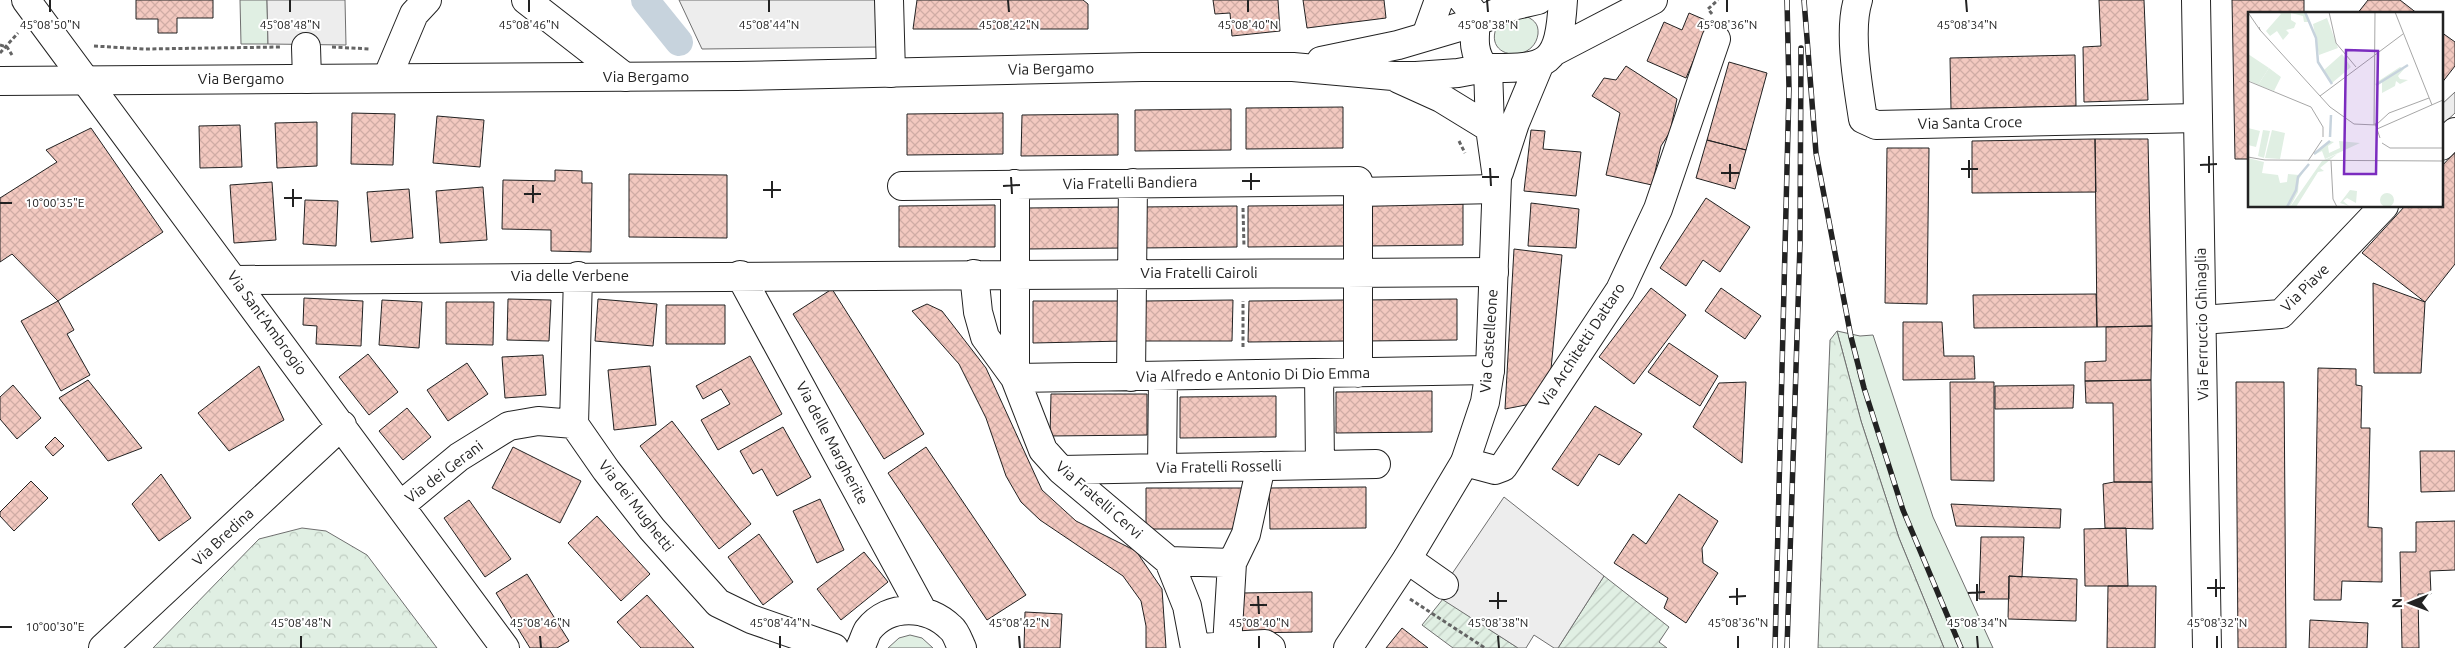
<svg xmlns="http://www.w3.org/2000/svg" width="2455" height="648" font-family="Ubuntu,sans-serif">
<defs>
<pattern id="forest-crowns" width="20" height="18" patternUnits="userSpaceOnUse" patternTransform="scale(1.25)"><rect width="20" height="18" fill="#e0efe3"/><path d="M2 6a3 3 0 1 1 6 0M12 15a3 3 0 1 1 6 0" fill="none" stroke="#c0cdc2"/></pattern>
<pattern id="garden-furrows" width="10" height="10" patternUnits="userSpaceOnUse" patternTransform="scale(1.25)"><rect width="10" height="10" fill="#e0efe3"/><path d="M-1 1l2-2M0 10L10 0M9 11l2-2" fill="none" stroke="#c0cdc2"/></pattern>
<pattern id="building-cross-hatch" width="8" height="8" patternUnits="userSpaceOnUse" patternTransform="scale(1.25)"><rect width="8" height="8" fill="#f3c9c0"/><path d="M0 0l8 8M0 8l8-8" fill="none" stroke="#d0aca5"/></pattern>
</defs>
<rect width="100%" height="100%" fill="#fff"/>
<path fill="#e0efe3" stroke="#6f6f6f" d="M240,0H267L268,44H241Z
M1523,15C1533,19 1539,23 1538,34C1534,65 1480,59 1498,24Z
M1837,331L1860,336L1873,335L1933,517L1993,648H1944L1899,538L1861,421Z
M910,635L922,638L933,648H888L899,638Z"/>
<path fill="url(#forest-crowns)" stroke="#6f6f6f" d="M1837,331L1861,421L1899,538L1944,648H1818L1830,340Z
M302,528L326,531L367,555L437,648H153L259,539Z"/>
<path fill="url(#garden-furrows)" stroke="#6f6f6f" d="M1604,576L1669,627L1659,642L1667,648H1558Z
M1443,599L1518,648H1453L1422,625Z"/>
<path fill="#ededed" stroke="#6f6f6f" d="M267,0H345L346,45L268,44Z
M679,0H877L879,47L702,49Z
M2455,92V113L2441,126V105Z
M1504,497L1604,576L1558,648H1554L1534,635L1526,648H1518L1437,596Z"/>
<g fill="none" stroke-linecap="round" stroke-linejoin="round">
<path stroke="#c7d3dd" stroke-width="28" d="M645,0L679,42"/>
</g>
<path fill="url(#building-cross-hatch)" stroke="#222" d="M136,0H213V18H177V33H158V19H136Z
M917,0H1083L1088,4V29H913Z
M1213,0H1278L1280,31L1232,36L1230,13L1215,14Z
M1303,0H1384L1386,18L1307,28Z
M2099,0H2144L2148,100L2084,102L2083,47L2101,46Z
M2232,0H2304V14H2249V159H2235Z
M2368,0H2400L2418,14H2357Z
M1689,13L1710,22L1686,78L1647,61L1664,22L1682,30Z
M2441,32L2455,42V66L2441,84Z
M2075,55L2076,106L1951,109L1950,58Z
M1729,62L1767,73L1746,150L1707,140Z
M1626,66L1677,99L1670,132L1661,146L1652,185L1606,175L1620,113L1592,96L1604,78L1616,80Z
M1343,107V148L1246,149V108Z
M1231,109V150L1135,151V110Z
M352,113L395,114L393,165L351,164Z
M1003,113V154L907,155V114Z
M1118,114V155L1021,156L1022,115Z
M437,116L484,120L480,167L433,163Z
M317,122V166L277,168L275,123Z
M240,125L242,167L200,168L199,126Z
M91,128L163,232L58,301L12,254L0,262V198L57,162L46,150Z
M1531,130L1545,131L1543,149L1581,152L1576,196L1524,191Z
M2095,139L2096,192L1972,193V141Z
M2095,139H2148L2152,326L2097,327Z
M1707,140L1746,150L1735,189L1696,178Z
M1887,148H1929L1927,304L1885,303Z
M2455,152V264L2425,302L2362,253L2405,206H2441V167Z
M555,170L582,171V183H592L591,252L551,251V230L502,229L503,180L555,181Z
M629,174L727,175V238L629,237Z
M272,182L276,240L234,243L230,185Z
M483,187L487,240L440,243L436,191Z
M409,189L413,238L371,242L367,192Z
M1706,198L1750,227L1720,272L1703,260L1686,286L1660,268Z
M305,200L338,201L336,246L303,244Z
M1531,203L1579,209L1576,248L1528,246Z
M1463,204V245L1367,246V205Z
M995,205V247H899V206Z
M1345,205V246L1248,247V206Z
M1237,206V247L1140,248V207Z
M1122,207V248L1026,249V208Z
M1514,249L1562,255L1551,369L1531,404L1505,409Z
M2373,283L2425,302L2421,373H2374Z
M1651,288L1686,315L1634,384L1599,357Z
M1721,288L1761,316L1745,339L1705,311Z
M832,289L924,434L884,459L793,314Z
M2096,294L2097,327L1974,328L1973,295Z
M304,298L363,301L361,346L316,344L317,326L303,325Z
M508,299L551,300L549,341L507,340Z
M598,299L657,304L653,346L595,341Z
M1457,299V340L1366,341V300Z
M382,300L422,302L419,348L379,345Z
M1233,300L1232,341H1144L1145,301Z
M1345,300V341L1248,342L1249,301Z
M58,301L74,330L67,334L90,375L61,391L21,321Z
M1033,301H1125V341L1033,343Z
M446,302H494L493,345L446,344Z
M927,304L942,311L986,368L1042,490L1076,521L1136,551L1162,589L1166,648H1146V626L1141,601L1123,576L1040,520L1021,502L1006,476L986,418L959,364L912,311Z
M666,305H725V344H666Z
M1903,322H1942L1944,356H1974L1975,379L1903,380Z
M2152,326L2151,380L2085,381V362L2106,361V327Z
M1669,343L1718,376L1700,406L1648,372Z
M368,354L398,392L369,415L339,377Z
M543,355L546,395L505,398L502,357Z
M750,356L782,414L718,450L701,420L730,404L721,389L703,399L696,386Z
M467,363L488,394L448,421L427,390Z
M259,366L284,420L229,451L198,413Z
M650,366L656,425L614,430L608,370Z
M2318,368L2356,369V385L2362,386L2361,428H2370L2368,527L2382,528V582L2342,581L2341,600H2314Z
M88,380L142,448L108,461L59,398Z
M2151,380L2152,482H2114L2113,403H2086L2085,381Z
M1746,382L1742,463L1693,427L1719,383Z
M1950,382H1994V481L1951,480Z
M2236,382H2284L2286,648H2238Z
M13,385L41,418L17,439L0,419V397Z
M2074,385L2073,408L1995,409V386Z
M1432,391V432L1336,433V392Z
M1051,394H1147V435L1050,436Z
M1276,396V437L1180,438V397Z
M1595,406L1642,434L1619,465L1599,454L1578,486L1552,469Z
M407,408L431,437L403,460L379,431Z
M672,421L751,524L719,549L640,446Z
M783,427L811,477L777,496L762,469L753,474L740,451Z
M55,437L64,446L53,456L45,447Z
M513,447L581,481L560,523L492,488Z
M926,447L1026,595L987,620L888,473Z
M2420,451H2455V491L2421,492Z
M161,474L191,518L159,541L132,504Z
M31,481L48,498L14,531L0,516V512Z
M2114,482H2152L2153,529L2105,528L2103,484Z
M1366,487V528L1270,529L1269,488Z
M1146,488H1243V529H1146Z
M1679,494L1718,521L1702,548L1703,563L1718,573L1686,623L1664,608L1668,598L1614,563L1633,534L1646,544Z
M820,499L844,550L817,563L793,511Z
M469,500L511,559L485,577L444,518Z
M1951,504L2061,509L2060,528L1956,526Z
M597,516L650,574L621,601L568,543Z
M2455,521V570L2430,571L2431,594H2418L2419,648H2402L2400,552H2416V522Z
M2126,528L2128,586H2085L2084,529Z
M759,534L793,582L763,605L728,557Z
M1981,537H2024L2022,577L2009,576V599H1979Z
M864,552L888,582L841,620L817,589Z
M527,574L569,641L557,648H530L496,593Z
M2009,576L2077,579L2076,621L2008,619Z
M2108,586H2156L2155,648H2107Z
M1312,592V632L1241,633V593Z
M647,595L694,648H641L617,622Z
M1025,612L1062,614L1060,648H1024Z
M2310,620L2368,623L2367,648H2309Z
M1402,628L1428,648H1386Z"/>
<g fill="none" stroke-linecap="round" stroke-linejoin="round">
<g stroke="#222" stroke-width="30">
<path id="minor" d="M26,0C186,216 347,431 505,648
M526,0L625,77
M889,0L891,73
M1463,0L1479,20
M1858,0C1848,31 1858,86 1863,119L1876,125L2198,118
M1426,36L1439,0
M306,47L307,79
M387,78L414,14L427,0
M2441,146L2455,132
M902,186L1358,181V373
M1358,192L1496,189
M974,274L978,312L985,337L1015,378L1043,450L1061,470L1169,561L1187,606L1195,648
M740,275L923,612
M578,276L574,424L606,470L652,529L718,603L751,619L834,648
M235,280L1494,272
M2202,320L2281,314L2384,206
M1319,374L1320,465
M1131,377L1133,183
M1015,378L1490,370
M1015,378V184
M1465,462L1495,470L1503,467L1620,290L1658,209L1716,39
M1162,468L1163,377
M1061,470L1376,464
M401,505L459,457L509,426L538,421L574,424
M1407,559L1444,585
M1169,561L1232,563
M1227,646L1265,644L1271,648
M103,648L342,425
M860,648C863,643 865,635 868,630C889,603 928,605 951,628C956,632 959,642 962,648
M1202,648L1227,646L1232,563L1246,534L1261,466"/>
</g>
<g stroke="#222" stroke-width="30">
<path id="major" d="M2196,0L2207,648
M1476,22C1474,40 1473,54 1485,68C1550,69 1559,65 1563,0
M1553,52L1653,0
M1321,61L1398,45L1476,22L1512,6L1538,0
M1399,79L1441,98L1490,128
M0,81L737,76L1142,67H1293L1393,76H1416L1458,73L1485,68
M1499,172L1515,123L1540,63
M1348,648L1407,559L1465,462L1485,402L1490,370L1497,178L1490,128L1488,68"/>
</g>
<path stroke="#646464" stroke-width="3" stroke-dasharray="4 2.5" stroke-linecap="butt" d="M1712,14L1708,9L1718,0
M0,45L7,47L12,55
M94,46L145,49L280,47
M332,47L370,49
M0,53L18,33
M1459,141L1465,153
M1243,208L1244,247
M1243,347V301
M1410,599L1485,648"/>
<use href="#minor" stroke="#fff" stroke-width="28"/>
<use href="#major" stroke="#fff" stroke-width="28"/>
<g stroke="#222" stroke-width="5.5">
<path id="rail" d="M1804,0L1816,153L1851,337L1864,388L1903,510L1961,648
M1775,648L1789,89L1787,0
M1787,648L1800,244L1801,48"/>
</g>
<use href="#rail" stroke="#fff" stroke-width="4" stroke-dasharray="11" stroke-linecap="butt"/>
</g>
<path fill="none" stroke="#222" stroke-width="2" d="M50,0V12M290,0V12M529,0V12M769,0V12M1008,0L1009,12M1248,0V12M1487,0L1488,12M1727,0V12M1966,0L1967,12M2209,156V173M1969,160V178M1730,164V182M2200,165L2217,164M1490,168L1491,186M1961,169H1978M1251,173V190M1721,173H1739M1011,177L1012,194M1482,177H1499M772,181V198M1242,181H1260M533,185V203M1003,186L1020,185M293,189V207M763,190H781M524,194H541M284,198H302M0,203H12M2216,579V597M1977,584V601M1737,588V605M2207,588H2225M1498,592V609M1968,593L1985,592M1258,596L1259,614M1729,597L1746,596M1489,601H1507M1250,605H1267M0,627H12M301,636V648M540,636L541,648M780,636V648M1019,636L1020,648M1259,636V648M1498,636L1499,648M1738,636V648M1977,636L1978,648M2217,636V648"/>
<g text-anchor="middle" stroke-width="4" stroke-linejoin="round" paint-order="stroke">
<g font-size="15" fill="#222" stroke="#fff">
<text transform="translate(1051 69) rotate(-1)" y="5">Via Bergamo</text>
<text x="646" y="82">Via Bergamo</text>
<text x="241" y="84">Via Bergamo</text>
<text transform="translate(1970 123) rotate(-1)" y="5">Via Santa Croce</text>
<text transform="translate(1130 183) rotate(-1)" y="5">Via Fratelli Bandiera</text>
<text x="1199" y="278">Via Fratelli Cairoli</text>
<text x="570" y="281">Via delle Verbene</text>
<text transform="translate(2305 288) rotate(-45)" y="5">Via Piave</text>
<text transform="translate(267 323) rotate(54)" y="5">Via Sant'Ambrogio</text>
<text transform="translate(2202 324) rotate(-91)" y="5">Via Ferruccio Ghinaglia</text>
<text transform="translate(1489 341) rotate(-86)" y="5">Via Castelleone</text>
<text transform="translate(1582 345) rotate(-57)" y="5">Via Architetti Dattaro</text>
<text transform="translate(1253 375) rotate(-1)" y="5">Via Alfredo e Antonio Di Dio Emma</text>
<text transform="translate(832 443) rotate(62)" y="5">Via delle Margherite</text>
<text transform="translate(1219 467) rotate(-1)" y="5">Via Fratelli Rosselli</text>
<text transform="translate(444 472) rotate(-37)" y="5">Via dei Gerani</text>
<text transform="translate(1099 500) rotate(41)" y="5">Via Fratelli Cervi</text>
<text transform="translate(636 506) rotate(52)" y="5">Via dei Mughetti</text>
<text transform="translate(223 537) rotate(-43)" y="5">Via Bredina</text>
</g>
</g>
<g transform="translate(2248 12)">
<rect width="195" height="195" fill="#fff"/>
<path d="M79,6L90,36L71,43L65,12ZM0,116L12,119L8,135L0,133ZM24,118L37,121L32,147L17,146ZM112,131L89,142L72,156L76,159L70,160L48,195H42L74,149ZM102,178L109,179L108,191L99,186L95,189L101,194L92,191Z" fill="#e0efe3"/>
<path d="M30,0H57L61,10H56L55,4L43,1V8L48,11L46,16L38,18L41,21L35,28L29,19L22,24L18,19L33,2ZM94,42L103,55L84,71L76,58ZM152,55L156,57L150,64L152,67L160,68L152,72L148,69L147,74L134,81V70H129ZM21,56L33,65L26,79L10,73ZM82,129L86,130L80,134L81,141L92,136L91,129L112,131L77,147L74,139L66,143ZM0,146L16,150L14,161L30,163L32,171L39,170L40,162L51,163L61,151L51,167L50,180L42,195H0ZM132 188a7 7 0 1 1 14 0a7 7 0 1 1-14 0Z" fill="#e0efe3"/>
<path d="M0,42L21,56L10,73L0,68ZM15,118L22,119L16,146L10,144Z" fill="#e0efe3"/>
<path fill="none" stroke="#c7d3dd" stroke-width="2.5" d="M57,0L68,26L70,50L84,72M128,73L160,53M82,125L83,103M66,142L82,129M39,195L48,178L50,165L61,152"/>
<path fill="none" stroke="#a7a7a7" stroke-width="1" d="M81,0L88,31L108,55M147,0L184,93M1,2L12,18L11,15M12,18L82,95L106,112L128,113M0,69L63,95L75,115V125M72,84L155,22M127,111L132,126M126,113L127,0M128,113L141,101L181,86M129,117L195,88M134,131L142,136H195M0,145L17,148L195,149M60,149L74,128M83,149L85,187L89,195"/>
<path fill="#7b2cbf" fill-opacity="0.15" stroke="#7b2cbf" stroke-width="2.5" d="M98,38L130,39L128,162H96Z"/>
<rect width="195" height="195" fill="none" stroke="#222" stroke-width="2.5"/>
</g>
<g font-size="12" text-anchor="middle" fill="#222" stroke="#fff" stroke-width="4" stroke-linejoin="round" paint-order="stroke">
<text x="50" y="29">45°08'50"N</text>
<text x="290" y="29">45°08'48"N</text>
<text x="529" y="29">45°08'46"N</text>
<text x="769" y="29">45°08'44"N</text>
<text x="1009" y="29">45°08'42"N</text>
<text x="1248" y="29">45°08'40"N</text>
<text x="1488" y="29">45°08'38"N</text>
<text x="1727" y="29">45°08'36"N</text>
<text x="1967" y="29">45°08'34"N</text>
<text x="55" y="207">10°00'35"E</text>
<text x="301" y="627">45°08'48"N</text>
<text x="540" y="627">45°08'46"N</text>
<text x="780" y="627">45°08'44"N</text>
<text x="1019" y="627">45°08'42"N</text>
<text x="1259" y="627">45°08'40"N</text>
<text x="1498" y="627">45°08'38"N</text>
<text x="1738" y="627">45°08'36"N</text>
<text x="1977" y="627">45°08'34"N</text>
<text x="2217" y="627">45°08'32"N</text>
<text x="55" y="631">10°00'30"E</text>
</g>
<g transform="translate(2410 603) rotate(269)" stroke="#ffffff" stroke-width="4" paint-order="stroke">
<path d="M0-4L9 19L0 12L-9 19Z" fill="#222222"/>
<text y="-8" font-size="14" font-weight="bold" text-anchor="middle" fill="#222222">N</text>
</g>
</svg>
